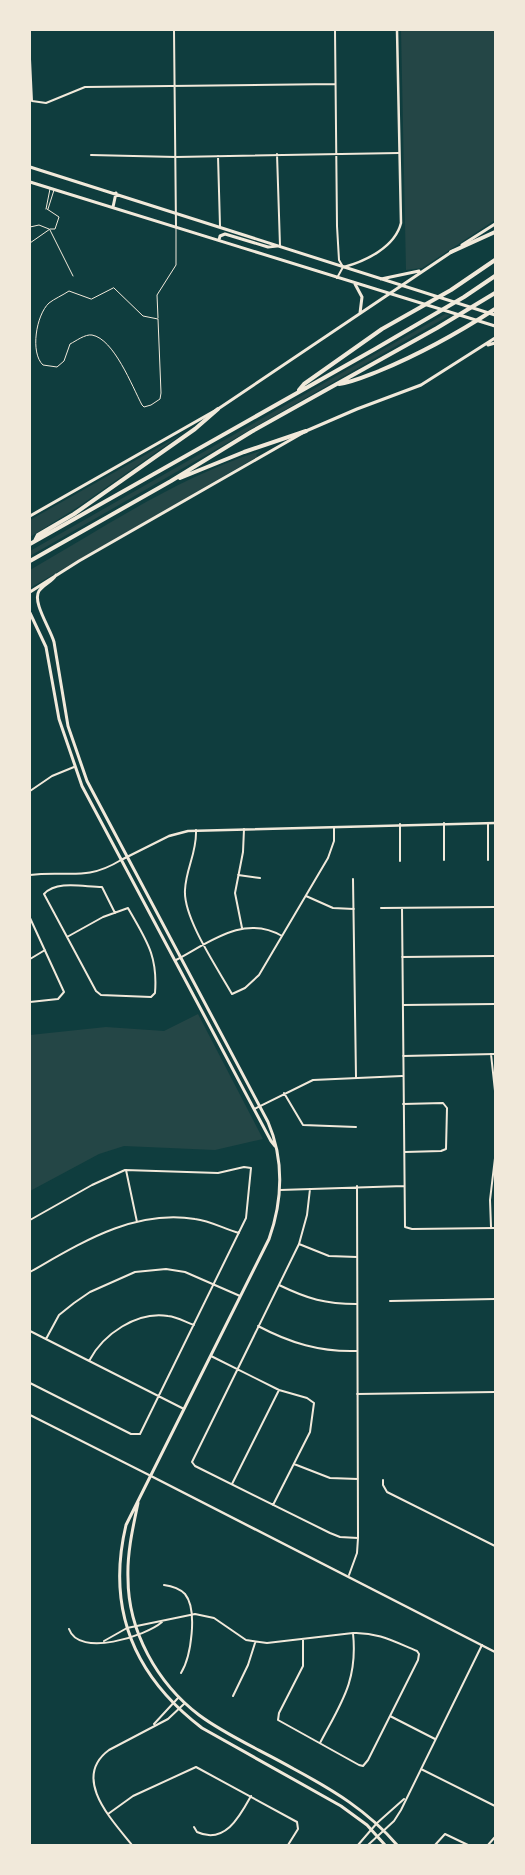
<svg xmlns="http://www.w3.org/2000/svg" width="525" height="1875" font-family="'Exo 2',sans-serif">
<rect width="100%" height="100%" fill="#0f3d3e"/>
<path fill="#244646" d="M401,30H495V220L422,268L406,270Z
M445,314L450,315L30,556V551Z
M182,434L78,507L30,537V520Z
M261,451L256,455L257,457L30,588V570C105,527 178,477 261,451Z
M198,1014L263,1139L215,1150L124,1146L99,1154L30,1191V1035L106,1027L164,1031Z"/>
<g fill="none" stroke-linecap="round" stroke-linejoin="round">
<path stroke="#f1e9da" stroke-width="1" d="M46,209L50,189
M48,209L54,190
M30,227L39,225L49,229
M50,230L73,276
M30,243L50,229H55L59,217L47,209
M114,288L143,316L158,319L161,393L160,399L151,405L144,407L142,405C132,386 114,339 92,335C85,334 76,341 70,344L64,361L57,367L43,365C30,353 36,315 49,303C54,299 63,295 69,291L91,299Z
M158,318L157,295L176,265V228"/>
<path stroke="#f1e9da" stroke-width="2" d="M174,30L176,227
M335,30L337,226L339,260L343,267L337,278
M30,59L32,101L46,103L85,87L335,84
M277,154L280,246
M91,155L176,157L399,153
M218,156L220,226
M30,791L52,776L74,767
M488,823V860
M400,824V861
M196,830C197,853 186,868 185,890C183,918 218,969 232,994L245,988L259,975L328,858L334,841V828
M444,860V823
M30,875C68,870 85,882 121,860
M238,875L260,878
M353,879L356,1077
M306,896L333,908L354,909
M381,908L495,907
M402,908L405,1227L412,1229L495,1228
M30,918L64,992L58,999L30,1002
M242,928L235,893L243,852L244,829
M67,937L103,917L128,908C146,940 158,955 155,993L151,997L101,995L96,991L44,894C57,880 84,887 102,887L115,913
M402,957L495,956
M30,959L45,950
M176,960C210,942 244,914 282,936
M403,1005L495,1004
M491,1054L495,1091
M403,1056L495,1054
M284,1093L303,1125L356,1127
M403,1104L443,1103L447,1108L446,1149L441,1151L405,1152
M254,1109L313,1080L402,1076
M126,1170L137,1222
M310,1189L307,1215L299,1244L192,1462L195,1466L330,1533L340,1537L358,1538
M280,1190L404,1186
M30,1220L92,1185L125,1170L218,1173L244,1167L251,1168L246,1218L140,1434H131L30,1383
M491,1227L490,1200L495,1158
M299,1244L329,1256L357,1257
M30,1272C81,1243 134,1209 195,1219C211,1221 224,1229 239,1233
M279,1285C308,1299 325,1304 357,1304
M390,1301L495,1299
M258,1326C290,1343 320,1352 356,1351
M30,1331L184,1409
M46,1339L59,1315L74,1303L90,1292L135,1272L166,1269L185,1272L240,1296
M211,1356L279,1390L307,1398L314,1403L310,1432L273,1505
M89,1361C103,1334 137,1311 168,1316C178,1317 185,1322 194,1325
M357,1394L495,1392
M30,1415L151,1476
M294,1464L330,1478L358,1479
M383,1480V1485L387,1492L495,1546
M232,1484L279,1390
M349,1575L357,1553L358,1538L357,1186
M164,1585C172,1586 179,1588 185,1594C198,1610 191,1657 181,1673
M69,1629C79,1658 146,1636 162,1622
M104,1641L127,1628L195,1614L214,1618L246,1640L267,1643L353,1633C378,1632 395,1642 417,1651L419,1654L418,1660L368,1760L363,1766L359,1765L278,1720L279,1713L303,1666V1639
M233,1696L248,1665L255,1643
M390,1716L435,1739
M154,1724L178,1698
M320,1743C341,1703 358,1681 353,1633
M421,1769L495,1806
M108,1814L133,1796L196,1767L297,1822L298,1829L288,1845
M194,1827L197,1832C225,1845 240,1816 251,1796
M132,1845C112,1820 71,1778 109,1750L168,1719L185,1703
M358,1845L377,1823L404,1799
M368,1845L394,1821L401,1810L482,1645
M435,1845L445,1834L468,1845
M488,1845L495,1837"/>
<path stroke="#f1e9da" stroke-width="2.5" d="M344,267C366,261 395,247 401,223L397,30
M121,860L169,836L188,831L495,823
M151,1476L495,1652"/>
<path stroke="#f1e9da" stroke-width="3" d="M30,167L495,315
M30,182L495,326
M113,207L116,193
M219,240L220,236L225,234L268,247L277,246
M462,245L495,224
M381,279L419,271
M355,284L362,297L360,313
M488,345L495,343
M30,516L218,409L453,251
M56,575C52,582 44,584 39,591C32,602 50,628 54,642L68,726L87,781L268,1122C284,1159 283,1200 269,1239L126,1525C106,1609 134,1676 202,1728L341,1806L367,1825L385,1845
M30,592L79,561L306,431L357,409L421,385L495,338
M30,613L46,647L59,719L82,786L271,1141L275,1146
M138,1503C133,1527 127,1553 128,1578C128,1631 157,1683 199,1715C227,1736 263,1751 294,1769C333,1790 368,1811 397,1845"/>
<path stroke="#f1e9da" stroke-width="4" d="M451,252L495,232
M339,384C353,382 366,376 379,371C420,354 458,333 495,309
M299,390L304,384L382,329L451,290L495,260
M180,478L244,452L306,431
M35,541L38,535L74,514L195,429L218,409
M30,544L375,349L464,297L495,276
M30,561L171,481L251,432L437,328L495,293"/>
</g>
<rect width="525" height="1875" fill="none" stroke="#f1e9da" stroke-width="62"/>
</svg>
